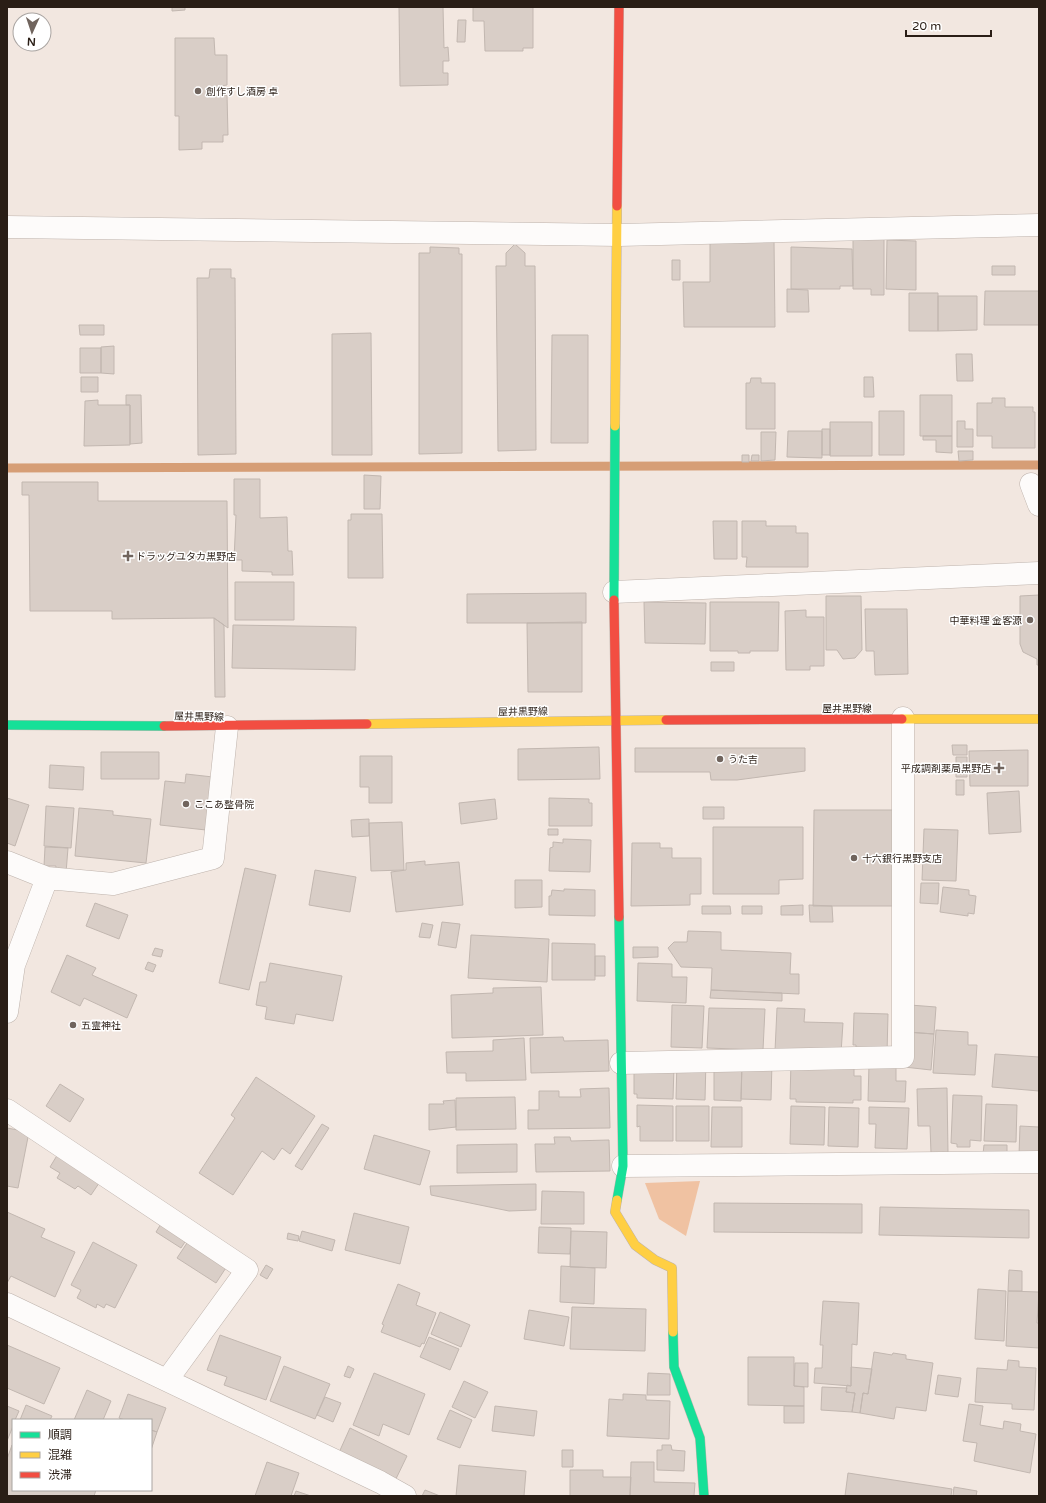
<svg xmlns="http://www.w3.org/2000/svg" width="1046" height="1503" font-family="'Varela Round','Noto Sans JP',sans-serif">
<rect width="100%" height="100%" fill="#f2e7e0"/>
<path fill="#f0c2a2" d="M700,1181L686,1236L659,1219L645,1183Z"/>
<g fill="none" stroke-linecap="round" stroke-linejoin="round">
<path stroke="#d69e76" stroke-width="9" d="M7,468L1039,465"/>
</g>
<path fill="#d9cec7" stroke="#c2b7b0" d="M172,7H185V10L172,11Z
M399,7H443L444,48L448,47L449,61H443V73H448V85L400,86Z
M473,7H533V48H523V51H485L484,21H473Z
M458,20H466L465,42H457Z
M175,38H214L215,55H227V85L221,86V96L227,95L228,135H223V142H202V149L179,150V116H175Z
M853,234H884V295H871V289H853Z
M710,238L774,240L775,327H684L683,282H710Z
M887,240L916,241V290L886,289Z
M515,244L525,253V266H535L536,450L498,451L496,266H506V253Z
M430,247L459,248V254H462V453L419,454V253H430Z
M791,247L852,249L853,286H840V289H791Z
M672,260H680V280H672Z
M992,266H1015V275H992Z
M210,269H231V278H235L236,454L198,455L197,278H209Z
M787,289L808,290L809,312H787Z
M985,291H1039V325H984Z
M909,293H938V331H909Z
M938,296H977V330L938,331Z
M79,325H104V335H80Z
M371,333L372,455H332V334Z
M552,335H588V443H551Z
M114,346V374L101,373V347Z
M80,348H101V373H80Z
M956,354H972L973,381H957Z
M81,377H98V392H81Z
M864,377H873L874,397H864Z
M751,378H761V383H775V429H746V383H750Z
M126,395H141L142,443L130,444V405H126Z
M920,395H952V436H920Z
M992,398H1005V407H1033V412H1035V448H992V436H977V403H992Z
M98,400V405H130V445L84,446L85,401Z
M879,411H904V455H879Z
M957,421H965V429H973V447H957Z
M830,422H872V456H830Z
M822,429H830V455H822Z
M788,431H822V458L787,457Z
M761,432H776L775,460L761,461Z
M923,436H952V453L936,452V440H923Z
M958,451H973V460L959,461Z
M742,455H749V462H742Z
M752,455H759V461H751Z
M364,475L381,476L380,509H364Z
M234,479H260V518L287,517L288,551H292L293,575H272V572L242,571V560H234L236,515H234Z
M22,482H98V501H227L228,628L214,618L112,619V611H30L29,495H22Z
M351,514H382L383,578H348V520H351Z
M713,521H737V559H714Z
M742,521H766V526H796V533H808V567H746L747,557H742Z
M235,582H294V620H235Z
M586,593V623H467V594Z
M1039,595V665H1037V659L1023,652L1020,644V596Z
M826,596H861L862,650L855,658L843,659L837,650H826Z
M644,602L706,603L705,644L645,643Z
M710,602H779L778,651H750V653H738V651H710Z
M865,609H907L908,674L875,675L874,651H866Z
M806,610V617H824V666H810V670H786L785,611Z
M214,618L224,625L225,697H215Z
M582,622V692H528L527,623Z
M233,625L356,627L355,670L232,668Z
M711,662H734V671H711Z
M952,745H967V755H953Z
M599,747L600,779L518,780V749Z
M635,748H805V771L737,780H711L710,772H635Z
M1028,750V786H970L969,751Z
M101,752H159V779H101Z
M360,756H392V803H369V787H360Z
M956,757H967V777H956Z
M50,765L84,767L83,790L49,788Z
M186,774L213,777L206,830L160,825L165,781L185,783Z
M956,780H964V795H956Z
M1019,791L1021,832L989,834L987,793Z
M7,798L29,805L15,846L7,843Z
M549,798L589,799V803H592V826H549Z
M495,799L497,819L461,824L459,803Z
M46,806L74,808L71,848L44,846Z
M703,807H724V819H703Z
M79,808L113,811V815L151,819L146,863L75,856Z
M814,810H895V906H813Z
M369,819V836L352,837L351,820Z
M402,822L404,870L371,871L369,823Z
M713,827H803V879L779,880V894H713Z
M548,829H558V835H548Z
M924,829L958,830L956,881L922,880Z
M563,839L591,840L590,872L549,871L550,848L553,847V842L563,843Z
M632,843H660V848H672V858H701V894H690V905L631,906Z
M45,847L68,848L66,873L55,872L56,866H44Z
M425,861V865L459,862L463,905L396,912L391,872L406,870V863Z
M245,868L276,875L249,990L219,983Z
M315,870L356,877L350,912L309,905Z
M515,880H542V907L515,908Z
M921,883H939L938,904L920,903Z
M943,887L969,890V895L976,896L974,914L968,913V916L940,912Z
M564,889L595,890V916L549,915V896H551L552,890L564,891Z
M95,903L128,915L119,939L86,926Z
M803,905V915H781V906Z
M809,905L832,906L833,922H810Z
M702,906H730L731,914H702Z
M742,906H762V914H742Z
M442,922L460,924L456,948L438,945Z
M422,923L433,925L430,938L419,937Z
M688,931L721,932V950L791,953L790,974H799V994L711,990L712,968L681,967L668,948L674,942H687Z
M471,935L549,939L547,982L468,978Z
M552,943L595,944V980H552Z
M633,947H658V957L633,958Z
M155,948L163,950L161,957L152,955Z
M67,955L96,968L92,975L137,995L127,1018L84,998L80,1006L51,992Z
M595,956H605V976H595Z
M148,962L156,965L153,972L145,969Z
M270,963L342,976L333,1021L296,1014L294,1024L265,1019L267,1007L256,1005L260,982H266Z
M638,963L672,964V977H687L686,1003L637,1001Z
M541,987L543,1035L452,1038L451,995L493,993V988Z
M711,990L782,993V1001L710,998Z
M672,1005L704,1006L702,1048L671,1047Z
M910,1005L936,1007L934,1034L907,1032Z
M709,1008L765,1009L763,1050L707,1048Z
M777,1008L805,1009L804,1022L843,1023L841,1053L775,1051Z
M854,1013L888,1014L887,1054L856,1053V1045H853Z
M936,1030L968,1032V1045H977L975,1075L933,1073Z
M907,1032L934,1034L931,1070L904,1067Z
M563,1037L564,1041L608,1040L609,1071L531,1073L530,1038Z
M524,1038L526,1080L466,1081V1073H447L446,1052L493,1051V1040Z
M995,1054L1039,1057V1091L992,1087Z
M677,1059H706L705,1100L676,1099Z
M742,1061L772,1062L771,1100L741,1099Z
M791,1062L854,1067V1076H861V1100H853V1103L796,1102V1099H790Z
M742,1064L741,1101L714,1100V1069Z
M869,1064L896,1065V1081H906L905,1102L868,1101Z
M674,1066L673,1099L637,1098V1094H634V1069Z
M256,1077L315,1116L290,1154L282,1148L274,1160L262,1151L233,1195L199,1173L235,1118L231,1115Z
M60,1084L84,1099L70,1122L46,1106Z
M609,1088L610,1128L528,1129V1110H539V1091H559V1097H581L580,1089Z
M947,1088L948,1153H931L930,1126H918L917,1089Z
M953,1095L982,1096L981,1141L970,1140V1147H957V1144L951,1143Z
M515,1097L516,1129L456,1130V1098Z
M455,1100L456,1127L429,1130V1104H444L443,1101Z
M986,1104L1017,1105L1016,1142L984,1141Z
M637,1105L673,1106V1141H640V1126L637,1127Z
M676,1106H709V1141H676Z
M791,1106L825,1107L824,1145L790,1144Z
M712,1107H742V1147H711Z
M829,1107L859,1108L858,1147L828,1146Z
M869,1107L909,1108L907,1149L875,1148L876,1124H869Z
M322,1124L329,1128L302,1170L295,1166Z
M1020,1126L1039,1127V1155H1019Z
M7,1128L29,1132L18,1188L7,1186Z
M374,1135L430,1151L420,1185L364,1169Z
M554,1137H570L571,1141L609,1140L610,1171L536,1172L535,1144H555Z
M67,1139L110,1167L91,1195L78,1186L75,1189L57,1178L60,1173L50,1167Z
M517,1144V1172L457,1173V1145Z
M984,1145H1007V1155L983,1154Z
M536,1184V1210L509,1211L431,1195L430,1186Z
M542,1191L584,1192V1224H541Z
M714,1203L862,1204V1233L714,1232Z
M880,1207L1029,1210V1238L879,1235Z
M170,1209L196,1225L181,1248L156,1232Z
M7,1212L45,1229L41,1237L75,1252L55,1297L11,1276L7,1283Z
M354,1213L409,1227L400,1264L345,1250Z
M199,1225L235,1254L216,1283L177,1258Z
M539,1227L571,1228L570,1254L538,1253Z
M302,1231L335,1240L332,1251L299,1241Z
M571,1231L607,1232L606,1268L570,1267Z
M288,1233L299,1236L298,1241L287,1239Z
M93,1242L137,1265L115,1308L106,1304L104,1308L97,1304L96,1308L77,1298L81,1290L71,1285Z
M266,1265L273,1269L267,1279L260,1275Z
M561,1266L595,1268L594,1304L560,1302Z
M1009,1270L1022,1271V1291H1008Z
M398,1284L420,1293L416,1305L436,1313L424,1344L422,1343L420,1347L381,1332L384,1325L382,1324Z
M978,1289L1006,1291L1004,1341L975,1339Z
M1008,1291L1039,1292L1037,1323H1039V1348L1006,1346Z
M823,1301L859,1303L857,1345L852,1344L851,1386L814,1383L815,1368H822L823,1345H820Z
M572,1307L646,1309L645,1351L570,1349Z
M529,1310L569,1317L564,1346L524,1339Z
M440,1312L470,1325L461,1347L431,1334Z
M220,1335L281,1357L266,1400L224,1385L227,1377L207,1370Z
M429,1337L459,1349L450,1370L420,1357Z
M7,1345L60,1368L44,1404L7,1388Z
M874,1352L892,1355L893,1353L906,1355V1359L933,1363L926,1411L896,1407L894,1419L860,1413L863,1393L868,1394Z
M748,1357H794V1386L804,1387V1406L748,1405Z
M1008,1360L1019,1361V1367L1036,1368L1034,1410L1012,1409V1404L975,1402L977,1368L1007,1370Z
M795,1363H808V1387L794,1386Z
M284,1366L330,1384L315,1419L270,1401Z
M348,1366L354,1369L350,1378L344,1376Z
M851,1367L872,1369L868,1394L863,1393L860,1413L852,1412L855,1393L846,1392L847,1385L851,1386Z
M374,1373L425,1394L409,1435L383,1424L379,1436L353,1425Z
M648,1373L670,1374V1395H647Z
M938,1375L961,1378L958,1397L935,1394Z
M464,1381L488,1392L475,1418L452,1407Z
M822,1387L847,1388L846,1392L855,1393L852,1412L821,1410Z
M87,1390L111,1401L103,1420H74Z
M128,1394L166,1408L157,1432L151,1430V1420H125L119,1418Z
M623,1394L646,1395V1400L670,1401L669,1439L607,1436L609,1399L623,1400Z
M325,1397L341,1403L333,1422L317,1415Z
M969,1404L983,1406L980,1425L1003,1429L1004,1421L1021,1424L1020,1431L1036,1434L1030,1473L974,1461L977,1443L963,1441Z
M26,1405L52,1416L50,1420H20Z
M7,1406L19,1411L15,1420H13V1426L7,1441Z
M495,1406L537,1411L534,1436L492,1431Z
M784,1406H804V1423H784Z
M450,1410L472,1420L460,1448L437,1439Z
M350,1428L407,1456L393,1485L337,1457Z
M151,1430L157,1432L151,1450Z
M12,1445L13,1490H96L94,1496H7V1459Z
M662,1445H671L672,1450L685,1451L684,1471L657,1470V1450H662Z
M562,1450H573V1467H562Z
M267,1462L299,1473L291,1496H255Z
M631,1462H654V1482L695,1483L694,1496H630Z
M459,1465L526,1471L524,1496H456Z
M570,1470H603V1477H631L630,1496H570Z
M848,1473L952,1489L951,1496H845Z
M954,1487L977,1491L976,1496H953Z
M425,1490L440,1496H422Z
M296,1491L311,1496H294Z"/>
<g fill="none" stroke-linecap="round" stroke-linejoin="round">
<g stroke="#beb3ac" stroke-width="23">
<path id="street" d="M7,227L619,235L1039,225
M1031,484L1039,505
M614,592L1039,573
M7,862L47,878
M7,1012L14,965L47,878L113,884L213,858L227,727
M621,1063L903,1057V718
M7,1110L247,1270L167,1380
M623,1166L1039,1162
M7,1304L380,1482L405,1496"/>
</g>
<g stroke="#beb3ac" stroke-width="10">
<path id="fast" d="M614,600L615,426
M7,725L164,726
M617,1200L623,1166L619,917
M673,1332L674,1367L700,1438L704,1496"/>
</g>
<g stroke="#beb3ac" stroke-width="10">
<path id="slow" d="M615,426L617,206
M902,719H1039
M367,724L666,720
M617,1200L615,1212L635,1245L655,1260L672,1268L673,1332"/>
</g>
<g stroke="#beb3ac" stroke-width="10">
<path id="jam" d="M617,206L619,7
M614,600L619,917
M666,720L902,719
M164,726L367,724"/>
</g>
<use href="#street" stroke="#fdfbfa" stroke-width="22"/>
<use href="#fast" stroke="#16e098" stroke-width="9"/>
<use href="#slow" stroke="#ffcf43" stroke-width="9"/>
<use href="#jam" stroke="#f24e42" stroke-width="9"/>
</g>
<g fill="#70645d" stroke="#fff" stroke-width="1.5">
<circle cx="198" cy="91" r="4"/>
<path d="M126 550h4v4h4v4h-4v4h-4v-4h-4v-4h4z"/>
<circle cx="1030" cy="620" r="4"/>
<circle cx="720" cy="759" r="4"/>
<path d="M997 762h4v4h4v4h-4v4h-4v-4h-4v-4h4z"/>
<circle cx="186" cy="804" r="4"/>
<circle cx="854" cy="858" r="4"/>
<circle cx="73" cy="1025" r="4"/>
</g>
<g text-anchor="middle" stroke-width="3" stroke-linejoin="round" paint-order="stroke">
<g font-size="10" fill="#2a1e16" stroke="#fff" text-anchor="start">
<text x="206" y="95">創作すし酒房 卓</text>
<text x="136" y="560">ドラッグユタカ黒野店</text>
<text x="1022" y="624" text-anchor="end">中華料理 金客源</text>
<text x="728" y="763">うた吉</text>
<text x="991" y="772" text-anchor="end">平成調剤薬局黒野店</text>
<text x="194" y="808">ここあ整骨院</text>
<text x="862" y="862">十六銀行黒野支店</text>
<text x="81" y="1029">五霊神社</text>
</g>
<g font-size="10" fill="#2a1e16" stroke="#fff">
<text x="847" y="712">屋井黒野線</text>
<text transform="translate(523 711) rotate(-1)" y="4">屋井黒野線</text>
<text transform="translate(199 716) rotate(1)" y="4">屋井黒野線</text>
</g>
</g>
<rect width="1046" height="1503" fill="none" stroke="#2a1e16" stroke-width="16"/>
<rect x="12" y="1419" width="140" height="72" fill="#ffffff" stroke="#aaa5a2"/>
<rect x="20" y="1432" width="20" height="6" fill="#16e098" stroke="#aaa5a2"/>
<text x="48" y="1439" font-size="12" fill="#2a1e16">順調</text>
<rect x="20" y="1452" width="20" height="6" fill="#ffcf43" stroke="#aaa5a2"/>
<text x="48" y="1459" font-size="12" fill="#2a1e16">混雑</text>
<rect x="20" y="1472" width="20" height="6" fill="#f24e42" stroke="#aaa5a2"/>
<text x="48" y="1479" font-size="12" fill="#2a1e16">渋滞</text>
<g transform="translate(32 32) rotate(183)"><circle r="19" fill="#ffffff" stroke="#aaa5a2"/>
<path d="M0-3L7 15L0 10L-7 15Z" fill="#70645d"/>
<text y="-6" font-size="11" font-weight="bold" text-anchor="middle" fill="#2a1e16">N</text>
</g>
<path d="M906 30v6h85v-6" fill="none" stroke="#2a1e16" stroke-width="2"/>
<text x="912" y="30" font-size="12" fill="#2a1e16" stroke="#ffffff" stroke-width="3" paint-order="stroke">20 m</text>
</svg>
